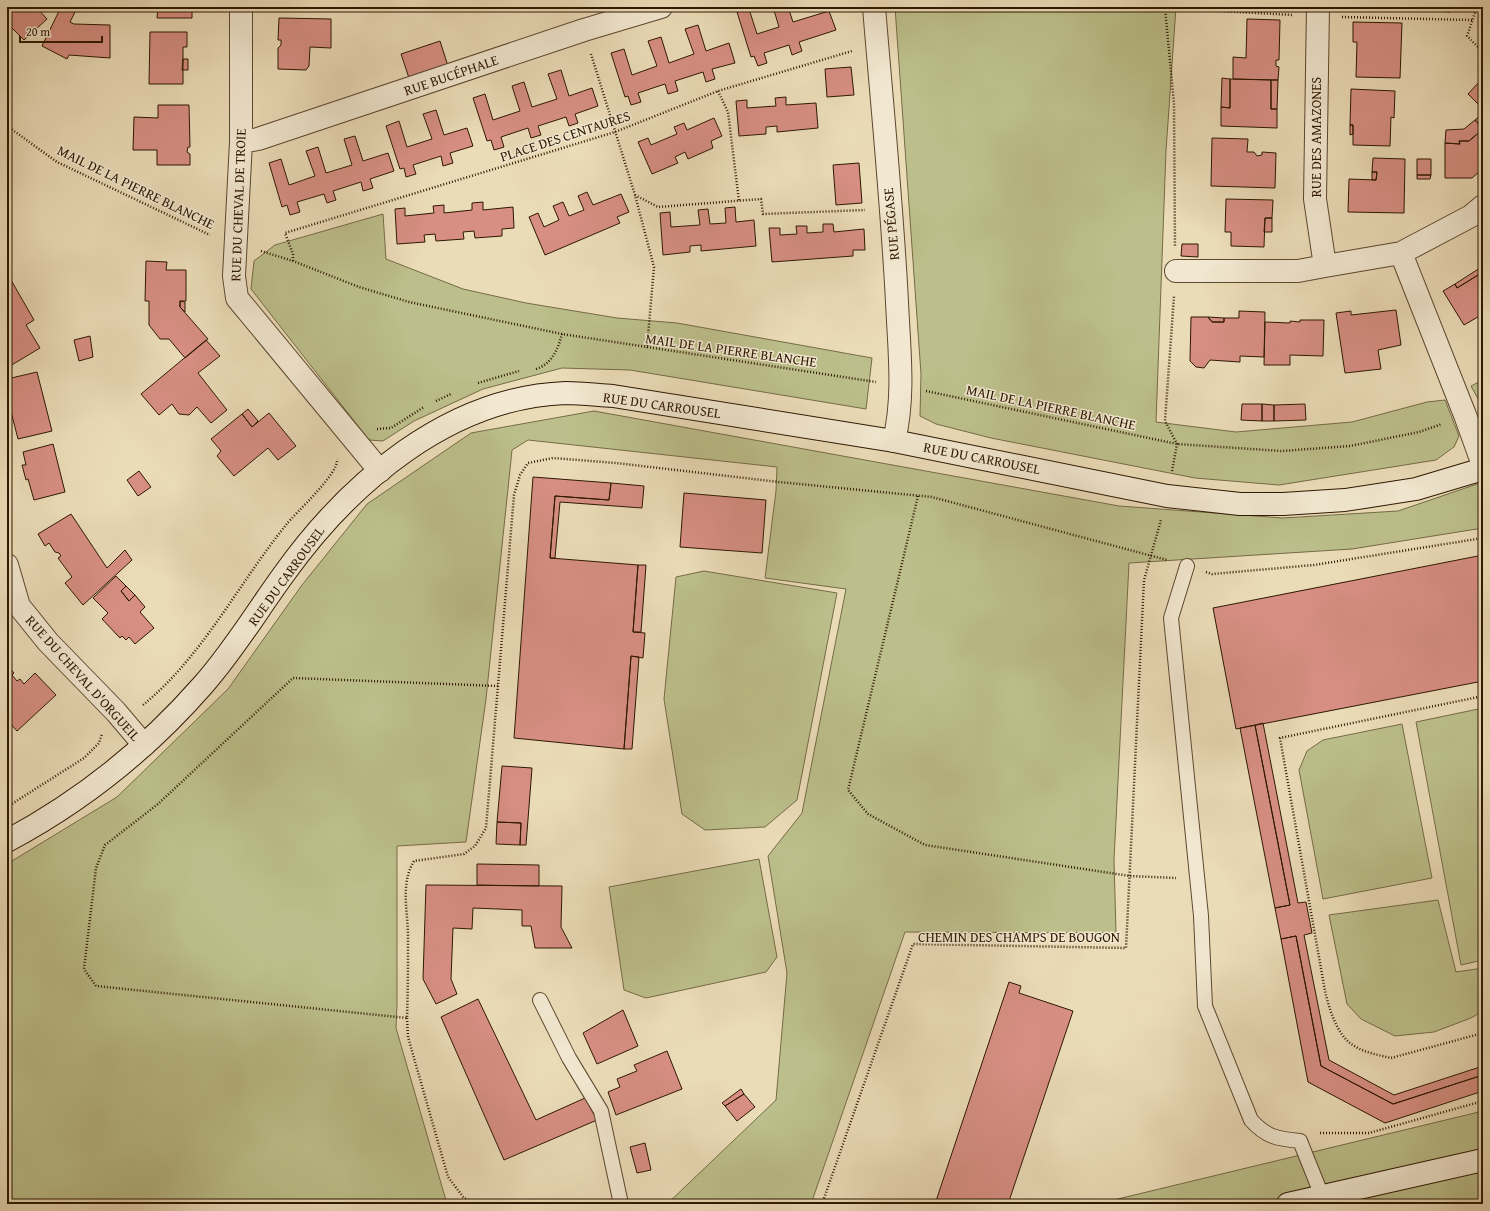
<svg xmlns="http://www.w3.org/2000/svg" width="1490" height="1211" font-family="'Gentium Book Plus',serif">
<rect width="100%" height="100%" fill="#ebdcb8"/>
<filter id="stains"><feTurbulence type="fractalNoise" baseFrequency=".005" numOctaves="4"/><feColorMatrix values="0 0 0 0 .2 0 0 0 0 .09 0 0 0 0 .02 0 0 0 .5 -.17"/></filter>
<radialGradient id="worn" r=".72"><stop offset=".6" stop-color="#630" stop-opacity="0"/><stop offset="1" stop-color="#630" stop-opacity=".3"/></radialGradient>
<path fill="#bcbf8b" stroke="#756b46" d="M895,7H1176L1166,151L1156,422L1236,432L1352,422L1427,402L1445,400L1459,436L1454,447L1436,460L1279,485L1195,478L991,438L936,424L920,416L921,374Z
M383,214L386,259L463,289L526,303L617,318L677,323L872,358L866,409L630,370L562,368L483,389L414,421L383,441L369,440L251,289L254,261L275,245Z
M1483,380V408L1471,386Z
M594,411L1119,506L1283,518L1398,511L1483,482V528L1352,549L1129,563L1114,860L1116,933L905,932L811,1204H667L776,1100L787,973L768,856L802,813L846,589L765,578L776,491L777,467L528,440L512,450L486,699L466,842L397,846V1005L396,1028L447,1204H7V864L117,797L228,689L302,585L367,504L471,433Z
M704,571L837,593L797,800L765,827L705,830L682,814L664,699L676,577Z
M1483,708V960L1461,965L1416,722Z
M1402,724L1432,878L1323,899L1299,770L1307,751L1323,740Z
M759,859L777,957L766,972L646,998L624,990L609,887Z
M1438,900L1456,972L1483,968V1011L1471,1018L1434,1032L1395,1036L1361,1019L1347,1004L1329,915Z
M1483,1111V1204H1097Z"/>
<path fill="#d78f83" stroke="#2e1701" d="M7,7H36L47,19L24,40L10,26H7Z
M61,7L75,12L70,22L74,24L110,25V58L69,55L67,59L42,46Z
M158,7H192V18H157Z
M492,7H505L493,11Z
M773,7H788L793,22L829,11L836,30L799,42L802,51L792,55L789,45L764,53L767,63L758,66L754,56L751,57L737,12L749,9L757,34L779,27Z
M1435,7H1450V12L1435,11Z
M279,18L331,19V48L310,47L309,66L306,70L278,69V48L281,45V40H278Z
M1247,19L1280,20L1279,60H1276V66L1279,67L1278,80L1233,79V57L1246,58Z
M1353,22L1402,23L1400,78L1356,77L1357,42H1353Z
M698,25L706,51L729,43L735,63L712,69L715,79L706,82L703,72L675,81L678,91L668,94L665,84L638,93L641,102L631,105L628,96L625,97L611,53L624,49L632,75L657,66L648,41L661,37L669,63L694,54L685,29Z
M150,32H187V47H183V84H149Z
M440,41L448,66L409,78L401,54Z
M183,59H188V70H182Z
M851,67L854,95L827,97L825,69Z
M561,70L569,96L592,88L598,106L575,114L578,123L569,126L566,117L538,126L541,135L531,138L528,128L501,137L504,147L494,150L491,140L487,141L473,98L485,94L493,120L520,111L512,86L524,82L532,107L557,99L548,74Z
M1222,78L1230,79V108L1221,107Z
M1230,79L1271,80V109H1277V128L1221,126V107L1230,108Z
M1271,80H1278L1277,109H1271Z
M1479,82L1483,85V102L1480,106L1468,94Z
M1351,89L1395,91L1394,118L1391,117L1390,146L1353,145V125H1350Z
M786,97V105L816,103L818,128L777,132V126L766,127V134L739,136L736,101L747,100V108L776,106L775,98Z
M158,105H189L190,147H188L187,152L190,154V165H157V150H133L134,117L158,118Z
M436,110L444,135L467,128L473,146L450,153L453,163L443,166L441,156L413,165L416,174L406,177L404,168L400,169L386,126L399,121L407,147L432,139L423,114Z
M1483,113V163L1479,167V172L1472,178H1445V143L1460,144L1459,141H1469L1483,129L1475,120Z
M714,118L722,136L711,141L713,148L688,159L685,152L675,157L678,163L652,174L638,142L648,138L651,145L677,134L674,127L684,123L687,130Z
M1475,120L1483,129L1469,141H1459L1460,144L1445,143L1446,130L1464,129Z
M1350,125H1353V134L1350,135Z
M355,136L363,161L388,153L394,171L370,179L373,188L363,191L361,182L333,191L336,200L327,203L324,194L297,202L300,212L290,215L287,205L282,207L269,163L281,159L289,185L315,176L306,151L318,147L326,173L352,165L344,139Z
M1212,138L1248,139L1247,152H1254L1257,156L1262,155V152L1276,153L1275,188L1211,186Z
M1373,158L1405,159L1404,213L1348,212L1349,179L1376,180L1377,172H1372Z
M1417,159H1431V175H1417Z
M859,163L862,203L836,205L833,165Z
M1372,172H1377L1376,180H1372Z
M1417,175H1431L1430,179H1417Z
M587,192L593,205L621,194L629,212L617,217L620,223L545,255L529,217L538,213L544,227L559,220L553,206L563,202L569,216L584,210L578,196Z
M1226,199L1273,200L1272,218H1265L1264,247L1231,246V232H1225Z
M483,202V210L513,207L514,228L502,229V236L475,238L474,231L463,232L464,239L436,241L435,234L424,235L425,242L397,244L395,209L405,208V216L434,213L433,206L444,205V213L472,210V203Z
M735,207L736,222L754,220L756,246L701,251V245L690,246V252L663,255L660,213L670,212L671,227L700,225L698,210L708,209L710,224L726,223L725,208Z
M1265,218H1272V232H1264Z
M823,224H833L834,232L864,229L865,250H853V256L772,262L769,228H780V235L797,234L796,226H807V233L823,232Z
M1182,244H1198V257L1181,256Z
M146,261L167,262L166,270H186V301H180V307L208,339L185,358L169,339H160L149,325V301H145Z
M1483,267V314L1464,325L1443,291L1455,284L1457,288L1483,272L1480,268Z
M1480,268L1483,272L1457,288L1455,284Z
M11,280L34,320L26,325L40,348L10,366L7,361V283Z
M180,301L185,302V312L180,307Z
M1396,310L1401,345L1378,350L1381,369L1345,373L1336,313L1351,311V315Z
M1239,311L1265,312L1264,357L1240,356V362L1210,360L1204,368L1196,367L1190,361L1191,317H1208L1212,322H1224V318H1239Z
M1208,317L1224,318V322H1212Z
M1300,320H1324L1323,356L1290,355V365H1264L1265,322L1290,323V321L1300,322Z
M90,336L93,357L79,361L74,340Z
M206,340L220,356L198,373L227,410L211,423L197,407L189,415L179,414L172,404L159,415L141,394Z
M37,372L52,431L18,439L7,396V379Z
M1242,404H1262V421L1241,420Z
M1262,404L1274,405V421H1262Z
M1305,404L1306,420L1274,421V405Z
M248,409L258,421L252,427L242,414Z
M269,413L296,446L278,460L268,448L234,476L217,456L221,451L211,439L242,414L252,427Z
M53,444L65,492L34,500L28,479L26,480L22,465H26L23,452Z
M139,471L151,487L138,496L127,480Z
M533,477L611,483L609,500L555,496L550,558L638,565L633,632L645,633L643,658L631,656L624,749L514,738Z
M611,483L644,486L642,508L560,502L555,558H550L555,496L609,500Z
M684,493L766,500L762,553L680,547Z
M71,514L107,568L125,550L132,560L83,605L65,583L72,577L58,558L61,556L59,553L55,552L49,543L45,546L38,534Z
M1483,555V681L1236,729L1213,608Z
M638,565H646L641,632H633Z
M116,576L126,586L121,591L129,601L135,595L145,607L140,612L154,628L135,644L129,637L126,640L122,636L120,638L102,619L108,613L93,598Z
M126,586L135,595L129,601L121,591Z
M631,656L639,657L632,749H624Z
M7,665L14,673L12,675L17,681L20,679L24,684L35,673L56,695L17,731L7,720Z
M1263,723L1298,903L1306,902L1312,933L1304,935L1329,1060L1394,1095L1483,1066V1075L1393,1104L1321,1066L1296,936L1281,939L1275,908L1290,905L1255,725Z
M1255,725L1290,905L1275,908L1240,728Z
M502,766L532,768L526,845H520L521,823L497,822Z
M497,822L521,823L520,845L496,844Z
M477,864L539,865V886L477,885Z
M426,885L562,886L561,927L572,948H535L531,926H522V910L473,908L472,929L453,928L451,979L457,994L436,1004L423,979Z
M1296,936L1321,1066L1393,1104L1483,1075V1091L1385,1123L1308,1082L1281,939Z
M1009,982L1021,986L1019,993L1073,1011L1008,1204H935Z
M478,999L536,1120L585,1098L597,1120L504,1160L441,1017Z
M623,1010L638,1046L597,1064L583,1033Z
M667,1051L682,1089L616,1115L608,1092L620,1087L617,1079L637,1071L634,1065Z
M741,1089L744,1094L725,1106L722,1103Z
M744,1094L755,1107L737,1121L725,1106Z
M645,1143L651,1170L637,1173L630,1147Z"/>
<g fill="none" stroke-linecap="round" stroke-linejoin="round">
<g stroke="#5d482f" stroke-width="16">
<path id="lane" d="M1187,566L1171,618L1201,916L1205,1006L1251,1120C1266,1137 1278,1139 1300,1141L1322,1196
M540,1000L569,1058L601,1111L621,1204"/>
</g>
<g stroke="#5d482f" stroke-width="24">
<path id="street" d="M241,7V142L234,276L237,298L380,471
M874,7C882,105 892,204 897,302C899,348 905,396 894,441
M1318,7L1315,199L1325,266L1401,253L1471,216L1483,206
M241,142L258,139L584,30L661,7
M1401,253L1465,415L1483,465
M1176,271H1298L1325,266
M7,565L19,606L48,642L116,712L144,745"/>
</g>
<g stroke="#2e1701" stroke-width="24">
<path id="secondary" d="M7,841C80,802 148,748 203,685C234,650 257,611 284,574C349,483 449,397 566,393C581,393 597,395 613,396L894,441L1167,496L1240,504H1283L1345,500L1416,489L1483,469
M1288,1204L1483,1160"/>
</g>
<path stroke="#2e1701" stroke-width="2.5" stroke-dasharray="1 2" stroke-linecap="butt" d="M1477,7L1467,36L1483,52
M1165,8L1174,104L1175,247
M1165,8L1293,15
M1342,17L1472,20
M591,54L635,195L654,267L647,348
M718,91L728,112L739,201
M7,126L57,162L210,235
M635,195L658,207L761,199L763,214L865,210
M261,251L293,261L359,287L409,302L562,334L876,382
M293,261V254L285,233L615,132L718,91L852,51
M536,369C552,364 558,349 562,334
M478,383L519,371
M926,391L1177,444L1282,451L1350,446L1419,432L1442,424
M436,401L451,394
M377,429L391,428L424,407
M1172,471L1177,444L1165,421L1174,296
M918,496L848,790L868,814L925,845L1130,876L1176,878
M1206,572L1212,574L1314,565L1483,538
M498,686L293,678L158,804L105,845L96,868L84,969L96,986L407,1018C408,991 408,964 408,937C408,911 400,884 414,861L464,854L475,846L486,828L514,495L520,475L528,463L553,458L616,463L779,482L932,497L1167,560
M1483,696L1280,738L1325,991C1329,1008 1336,1032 1350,1043C1361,1052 1378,1055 1391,1058L1483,1033
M143,705C203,656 238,584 286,525C296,512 339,474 337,459
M7,807L84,758L99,743L102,734
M407,1018L408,1037L448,1177L464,1198L478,1204
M1320,1133H1369L1483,1101
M822,1204L913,944L1126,948L1144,580L1161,520"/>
<use href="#lane" stroke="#f2e8d1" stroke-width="14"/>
<use href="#street" stroke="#f2e8d1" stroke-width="22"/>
<use href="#secondary" stroke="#f2e8d1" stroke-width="22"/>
</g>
<g text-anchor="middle" stroke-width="3" stroke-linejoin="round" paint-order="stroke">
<g font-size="14" fill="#2e1701" stroke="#f2e8d1">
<text transform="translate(451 75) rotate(-19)" y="5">RUE BUCÉPHALE</text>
<text transform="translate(565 136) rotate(-18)" y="5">PLACE DES CENTAURES</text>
<text transform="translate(1316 137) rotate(-90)" y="5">RUE DES AMAZONES</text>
<text transform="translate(136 187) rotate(26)" y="5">MAIL DE LA PIERRE BLANCHE</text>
<text transform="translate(238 205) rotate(-88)" y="5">RUE DU CHEVAL DE TROIE</text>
<text transform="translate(891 224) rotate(-95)" y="5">RUE PÉGASE</text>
<text transform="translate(731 350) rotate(8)" y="5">MAIL DE LA PIERRE BLANCHE</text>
<text transform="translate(662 405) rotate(8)" y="5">RUE DU CARROUSEL</text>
<text transform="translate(1051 407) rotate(12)" y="5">MAIL DE LA PIERRE BLANCHE</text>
<text transform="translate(982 458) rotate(11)" y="5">RUE DU CARROUSEL</text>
<text transform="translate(286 576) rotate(-54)" y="5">RUE DU CARROUSEL</text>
<text transform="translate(83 678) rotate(48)" y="5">RUE DU CHEVAL D'ORGUEIL</text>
<text x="1019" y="942">CHEMIN DES CHAMPS DE BOUGON</text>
</g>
</g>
<rect width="1490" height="1211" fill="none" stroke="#ebdcb8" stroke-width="24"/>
<rect x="8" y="8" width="1474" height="1195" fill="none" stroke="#2e1701" stroke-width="2"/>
<rect x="12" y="12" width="1466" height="1187" fill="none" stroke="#2e1701"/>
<path d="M20 36v6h82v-6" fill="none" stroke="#2e1701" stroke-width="2"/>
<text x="26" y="36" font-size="12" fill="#2e1701" stroke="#f2e8d1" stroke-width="3" paint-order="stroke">20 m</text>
<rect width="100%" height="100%" filter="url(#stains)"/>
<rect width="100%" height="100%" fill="url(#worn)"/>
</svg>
